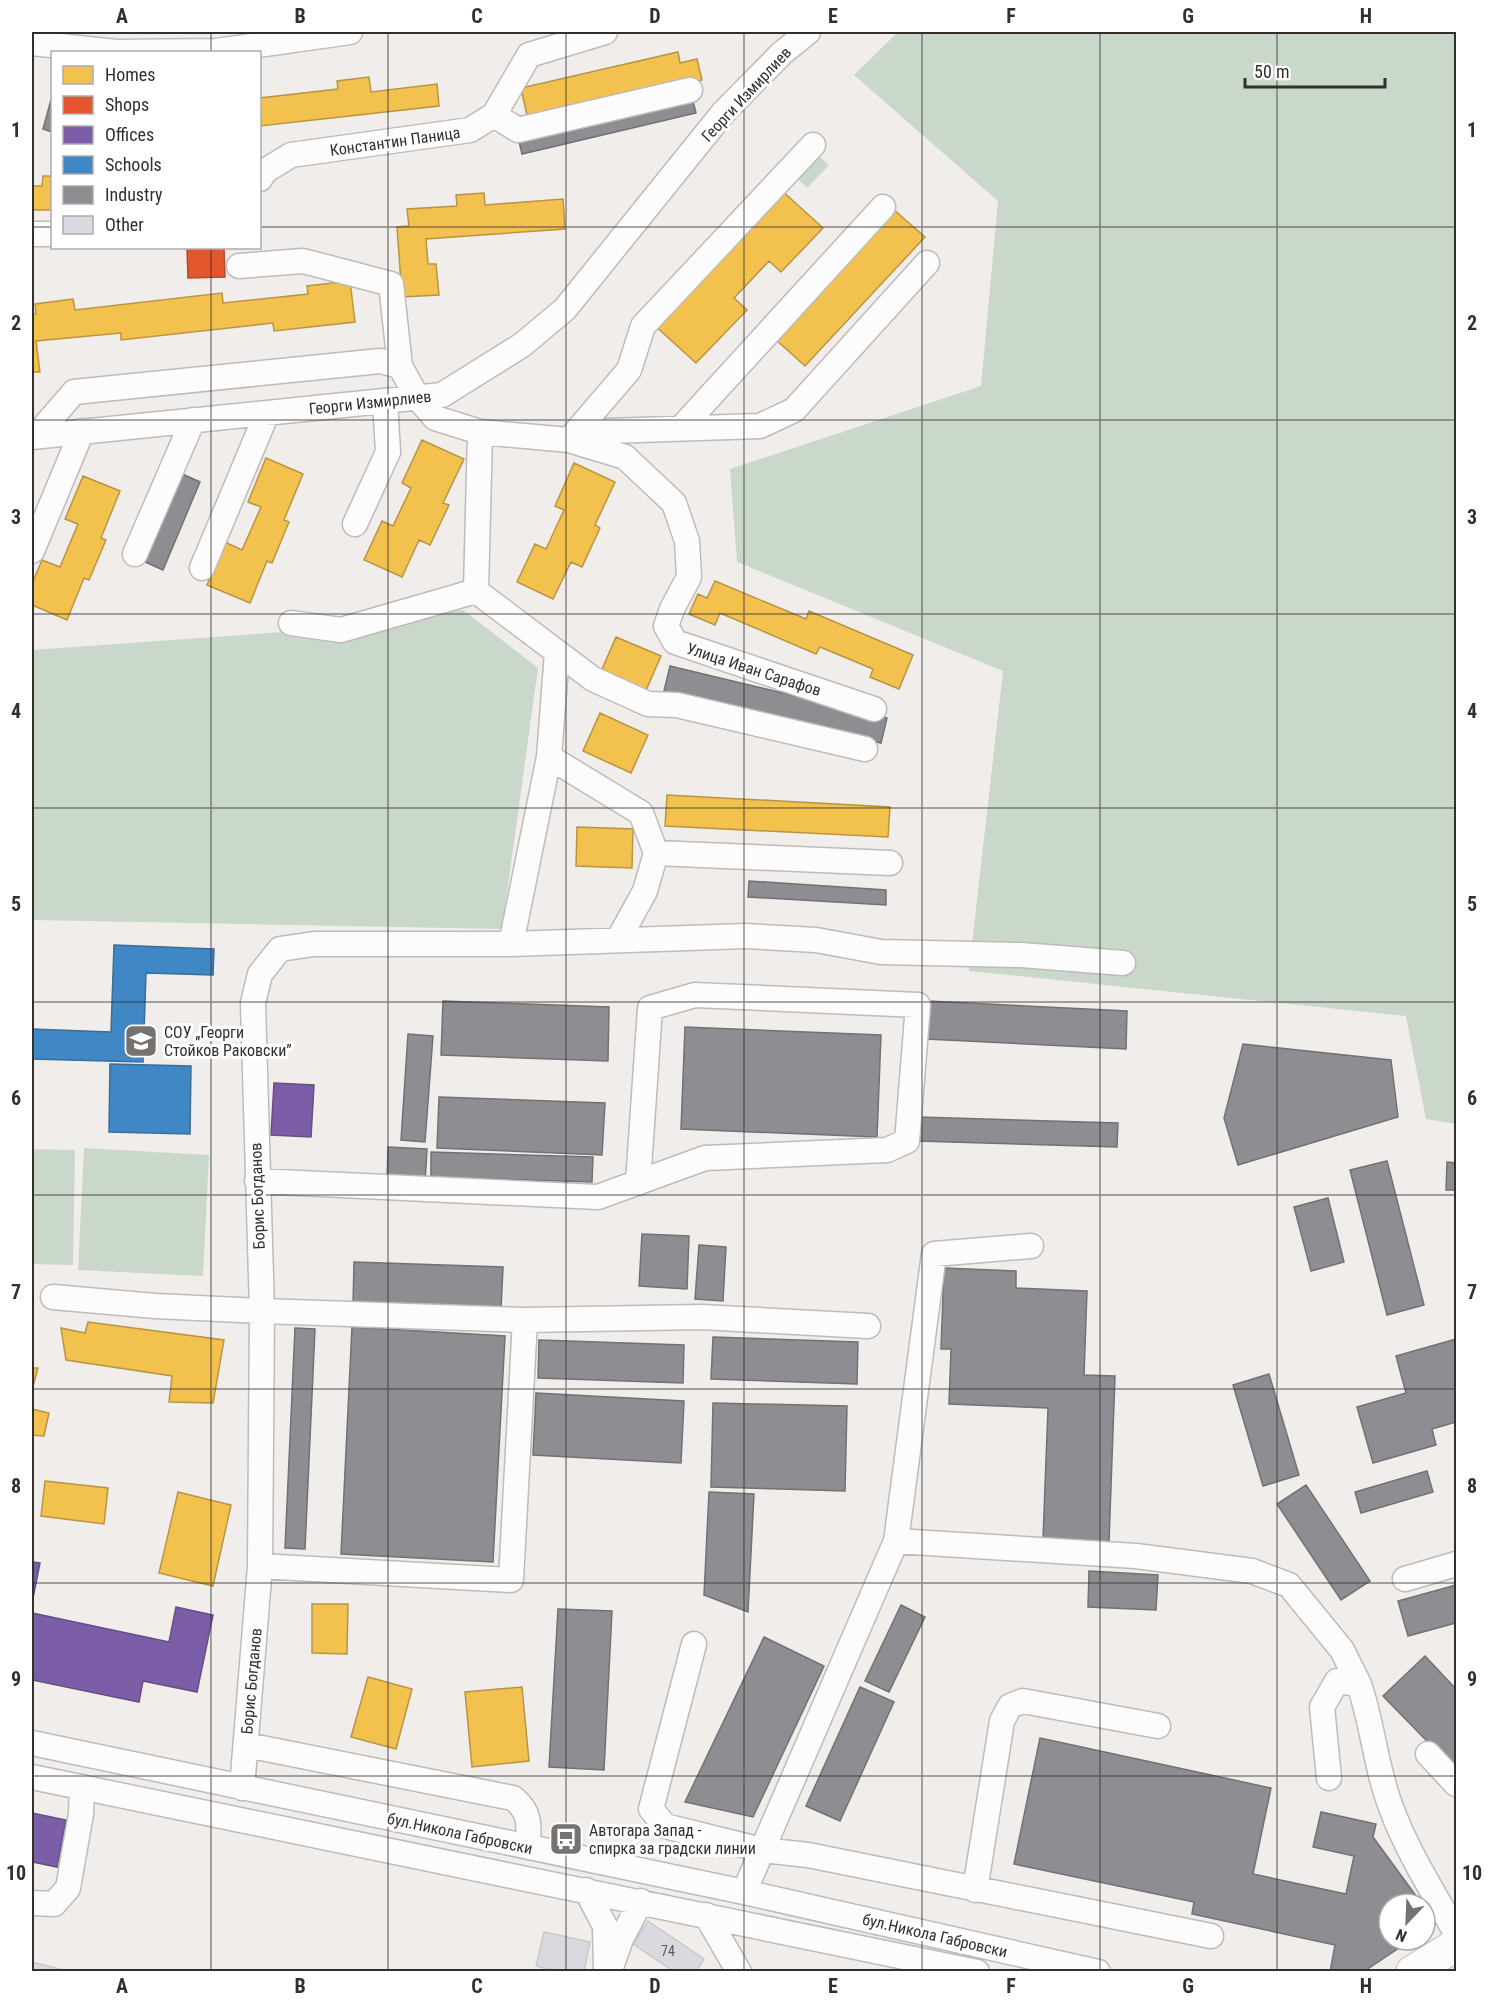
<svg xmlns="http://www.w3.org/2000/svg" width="1488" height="2003" font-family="'Roboto Condensed',sans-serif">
<rect width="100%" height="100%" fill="#f1edeb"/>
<path fill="#c9d8cb" d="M898,32H1456V1124L1426,1119L1406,1016L969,971L1003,671L737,562L730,469L981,386L998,201L854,75Z
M819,156L829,165L807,188L798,179Z
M463,610L538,668L502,929L32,920V650L297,631Z
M84,1148L209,1155L203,1276L78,1270Z
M32,1149L75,1150L73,1265L32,1264Z"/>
<path fill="#f2c14e" stroke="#b89544" stroke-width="1.5" d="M678,52L680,63L697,59L702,80L528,120L521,88Z
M369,77L371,92L437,84L439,106L260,126V98L338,89L337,81Z
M43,176H52V210H32V186H42Z
M779,188L823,228L781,272L769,261L734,298L747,310L696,363L652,323Z
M484,193L485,205L563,199L565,229L426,239L428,264H436L439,295L402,297L397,227L409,226L407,209L457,206L456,195Z
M893,209L925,237L805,366L774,338Z
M350,281L355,322L274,331L273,323L121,340V333L36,341L40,372H32V314H36L35,304L73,299L75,310L222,293L223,303L308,294L307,286Z
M422,440L464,459L443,503L449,505L430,545L419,540L402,577L364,560L382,521L393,526L411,488L402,483Z
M266,458L303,474L284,520L289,522L272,563L267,561L250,603L207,585L225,542L242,550L261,507L248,502Z
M574,463L615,482L595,525L600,528L582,567L571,562L553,599L517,582L535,544L546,549L564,510L555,506Z
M83,476L120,491L101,538L106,540L89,580L84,578L67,620L32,605V584L42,560L60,567L78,524L65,519Z
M715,581L806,619L809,611L913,655L899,689L870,677L873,669L820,647L816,654L720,613L715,625L689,614L698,594L707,598Z
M616,637L661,656L644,695L599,676Z
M600,713L648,735L631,773L583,751Z
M667,795L890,807L888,837L665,826Z
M577,827L633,829L632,868L576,866Z
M88,1322L224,1340L213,1403L169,1402L172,1376L66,1360L61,1328L85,1333Z
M32,1368H38L32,1390Z
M32,1409L49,1413L44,1436L32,1435Z
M45,1481L108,1488L104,1524L41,1516Z
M178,1492L231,1505L213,1586L159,1573Z
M312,1604H348L347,1654L312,1653Z
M368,1677L412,1689L396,1749L351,1737Z
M522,1687L529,1761L472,1767L465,1692Z"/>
<path fill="#e4572e" stroke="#af4b2e" stroke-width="1.5" d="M187,248H224L225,277L188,278Z"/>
<path fill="#7b5ea7" stroke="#655082" stroke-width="1.5" d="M274,1083L314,1085L311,1137L271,1135Z
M32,1562L40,1563L32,1603Z
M176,1607L213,1615L197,1692L143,1681L139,1702L32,1680V1613L169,1642Z
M32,1813L66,1820L57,1867L32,1862Z"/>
<path fill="#3f88c5" stroke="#3b6d97" stroke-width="1.5" d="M114,945L214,949L213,975L146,973L143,1062L32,1059V1029L111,1032Z
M110,1064L191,1066L190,1134L109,1132Z"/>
<path fill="#8d8d92" stroke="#727174" stroke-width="1.5" d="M52,96V132L43,129Z
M692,97L696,113L522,154L518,137Z
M180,473L200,482L163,570L143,561Z
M670,666L887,718L881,743L664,691Z
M749,881L886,890V905L748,897Z
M443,1001L609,1007L608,1061L441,1055Z
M927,1001L1127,1011L1126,1049L926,1039Z
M685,1027L881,1035L877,1137L681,1129Z
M408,1034L433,1036L425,1142L401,1140Z
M1243,1044L1391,1060L1398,1117L1238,1165L1224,1118Z
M439,1097L605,1103L602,1155L437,1148Z
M918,1117L1118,1123L1117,1147L917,1141Z
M388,1147L427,1149L425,1183L387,1181Z
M431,1152L593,1157L592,1182L431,1177Z
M1387,1161L1424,1305L1387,1315L1350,1170Z
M1447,1162L1456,1163V1190H1446Z
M1328,1198L1344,1262L1311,1271L1294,1207Z
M642,1234L689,1236L687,1289L639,1286Z
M699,1245L726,1247L723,1301L695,1299Z
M354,1262L503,1267L501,1309L353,1304Z
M944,1268L1016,1271V1288L1087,1291L1084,1375L1115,1376L1109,1542L1043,1539L1048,1408L949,1404L951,1349H941Z
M352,1327L505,1336L493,1562L341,1554Z
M295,1328L315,1329L305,1549L285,1548Z
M713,1337L858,1342L857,1384L711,1379Z
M1456,1339V1422L1432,1429L1436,1445L1373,1463L1357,1407L1406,1393L1396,1356Z
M539,1340L684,1345L683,1383L538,1378Z
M1269,1374L1299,1475L1263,1486L1233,1385Z
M536,1393L684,1401L681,1463L533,1455Z
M713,1403L847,1406L845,1491L711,1487Z
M1427,1471L1433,1492L1361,1513L1355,1492Z
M1306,1485L1370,1581L1341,1600L1277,1504Z
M709,1492L754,1494L748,1612L704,1595Z
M1089,1571L1158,1575L1156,1610L1088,1607Z
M1456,1585V1623L1408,1636L1398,1601Z
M901,1605L925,1617L889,1692L865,1681Z
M558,1609L612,1611L604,1770L549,1767Z
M764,1637L824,1666L753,1817L685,1802Z
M1425,1656L1456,1689V1771L1383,1696Z
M860,1687L894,1702L840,1821L806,1806Z
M1040,1738L1271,1788L1253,1874L1346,1894L1354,1856L1313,1847L1321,1812L1376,1824L1373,1837L1422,1904H1389V1940H1411L1363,1972H1330L1335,1945L1192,1914L1194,1902L1014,1864Z
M1425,1908L1436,1924L1425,1931Z"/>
<path fill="#dbd9e0" stroke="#cac8c9" stroke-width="1.5" d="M648,1921L704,1959L696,1972H668L670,1969L633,1944Z
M544,1932L590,1942L584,1972H559L536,1966Z
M32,1962L71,1972H32Z"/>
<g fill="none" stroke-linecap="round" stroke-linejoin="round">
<g stroke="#bebbba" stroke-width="27">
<path id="minor" d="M32,43L116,52L216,51L350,32
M494,115L518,130L690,90
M260,179L265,171L291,155L470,130L494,115L529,55L605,32
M32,234H52
M239,266L303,261L391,284L400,366L417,397L435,418L480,432L569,440L625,457L674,503L687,541L689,577L672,609L666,626L675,642L874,709
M681,428L883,207
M480,432L476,591L557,652L549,757L641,813L656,853L645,891L618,940
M36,436L74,392L380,361L400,366
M32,437L442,395L522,345L565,309L723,113L782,53L808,32
M571,439L608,431L760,426L794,410L927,263
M569,440L629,370L643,326L813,145
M355,524L388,452L385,401
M32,551L82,431
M135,554L193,420
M202,568L267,413
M291,623L341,630L476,591
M557,652L593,679L648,704L677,705L865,749
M656,853L890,863
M511,944L549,757
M257,1181L598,1197L705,1158L887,1150L907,1141L918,1005L695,995L650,1008L638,1183
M53,1297L155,1306L262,1311L525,1320L702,1317L868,1326
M896,1541L1136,1556L1252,1571L1289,1585L1342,1650L1359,1684
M260,1566L511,1580L525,1320
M1405,1579L1456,1564
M694,1644L651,1809L665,1826L762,1850L808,1855L1211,1936
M32,1743L744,1892L1098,1972
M246,1745L513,1798C531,1812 529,1826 528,1847
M1428,1754L1456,1784
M32,1777L977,1972
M1329,1778L1322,1707L1337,1681L1359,1684C1373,1725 1376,1770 1392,1810C1408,1853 1434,1893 1456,1933
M242,1788L260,1566L262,1311L253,1003L260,974L280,949L314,944H511L746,936L816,940L881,952L1021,955L1123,963
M586,1890L605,1926L606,1972
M975,1890L1002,1721L1010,1706L1023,1701L1158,1726
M744,1892L896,1541L934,1254L1031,1246
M32,1903L54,1904L68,1888L81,1814L82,1787
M706,1915L739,1972
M611,1967L621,1939L641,1901"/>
</g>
<g stroke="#bebbba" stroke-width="34">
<path id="major" d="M1412,1972L1456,1945"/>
</g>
<use href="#minor" stroke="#fdfcfc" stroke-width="24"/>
<use href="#major" stroke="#fdfcfc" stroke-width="32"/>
</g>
<path fill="none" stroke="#322f2d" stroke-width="1.5" stroke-opacity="0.55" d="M211,32V52M388,32V1972M566,32V1972M744,32V1972M922,32V1972M1100,32V1972M1277,32V1972M32,227H52M260,227H1456M211,248V1972M32,420H1456M32,614H1456M32,808H1456M32,1002H1456M32,1195H1456M32,1389H1456M32,1583H1456M32,1776H1456"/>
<defs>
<g id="school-square" transform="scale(1.725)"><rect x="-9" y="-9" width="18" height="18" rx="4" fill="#757270" stroke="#fff"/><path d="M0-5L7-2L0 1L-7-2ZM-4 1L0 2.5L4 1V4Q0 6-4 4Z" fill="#fff"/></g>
<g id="bus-square" transform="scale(1.725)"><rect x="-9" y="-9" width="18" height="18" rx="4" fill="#757270" stroke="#fff"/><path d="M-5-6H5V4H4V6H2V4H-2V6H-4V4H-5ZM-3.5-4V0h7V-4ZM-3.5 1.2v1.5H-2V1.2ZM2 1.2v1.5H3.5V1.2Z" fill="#fff"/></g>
</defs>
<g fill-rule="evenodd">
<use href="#school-square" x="141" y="1041"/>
<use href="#bus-square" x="566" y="1839"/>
</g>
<g text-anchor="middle" stroke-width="6" stroke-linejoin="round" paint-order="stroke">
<g font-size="14" fill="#5e5b5c">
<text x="668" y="1956">74</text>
</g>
<g font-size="16" fill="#322f2d" stroke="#fff">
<text transform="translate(746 94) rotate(-47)" y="6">Георги Измирлиев</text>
<text transform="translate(395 141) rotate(-8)" y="6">Константин Паница</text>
<text transform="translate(370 402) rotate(-6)" y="6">Георги Измирлиев</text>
<text transform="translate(754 669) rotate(18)" y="6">Улица Иван Сарафов</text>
<text transform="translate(257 1196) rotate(-92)" y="6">Борис Богданов</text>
<text transform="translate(251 1681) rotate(-85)" y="6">Борис Богданов</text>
<text transform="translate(460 1833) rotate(12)" y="6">бул.Никола Габровски</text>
<text transform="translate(935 1935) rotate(13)" y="6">бул.Никола Габровски</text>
</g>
<g font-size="16" fill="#322f2d" stroke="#fff" text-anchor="start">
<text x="164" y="1038">СОУ „Георги<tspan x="164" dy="18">Стойков Раковски”</tspan></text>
<text x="589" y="1836">Автогара Запад -<tspan x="589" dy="18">спирка за градски линии</tspan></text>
</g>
</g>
<rect width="1488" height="2003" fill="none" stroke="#ffffff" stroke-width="66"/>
<rect x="51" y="51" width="210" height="198" fill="#ffffff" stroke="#adacab" stroke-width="1.5"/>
<rect x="63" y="66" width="30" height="18" fill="#f2c14e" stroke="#adacab" stroke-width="1.5"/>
<text x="105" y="81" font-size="18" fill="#322f2d">Homes</text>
<rect x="63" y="96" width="30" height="18" fill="#e4572e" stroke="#adacab" stroke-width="1.5"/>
<text x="105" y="111" font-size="18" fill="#322f2d">Shops</text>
<rect x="63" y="126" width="30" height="18" fill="#7b5ea7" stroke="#adacab" stroke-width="1.5"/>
<text x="105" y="141" font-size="18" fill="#322f2d">Offices</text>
<rect x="63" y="156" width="30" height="18" fill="#3f88c5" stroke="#adacab" stroke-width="1.5"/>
<text x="105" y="171" font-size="18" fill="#322f2d">Schools</text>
<rect x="63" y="186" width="30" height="18" fill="#8d8d92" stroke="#adacab" stroke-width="1.5"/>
<text x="105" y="201" font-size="18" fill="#322f2d">Industry</text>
<rect x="63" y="216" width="30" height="18" fill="#dbd9e0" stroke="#adacab" stroke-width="1.5"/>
<text x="105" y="231" font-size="18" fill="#322f2d">Other</text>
<g transform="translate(1407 1922) rotate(203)"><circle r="28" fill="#ffffff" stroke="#adacab" stroke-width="1.5"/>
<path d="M0-4.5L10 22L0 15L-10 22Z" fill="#757270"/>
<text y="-9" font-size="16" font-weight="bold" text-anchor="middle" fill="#322f2d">N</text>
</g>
<path d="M1245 78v9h140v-9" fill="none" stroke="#322f2d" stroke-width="3"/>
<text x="1254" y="78" font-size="18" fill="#322f2d" stroke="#ffffff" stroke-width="4.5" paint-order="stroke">50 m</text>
<rect x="33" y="33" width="1422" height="1937" fill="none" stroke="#322f2d" stroke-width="2"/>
<g font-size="20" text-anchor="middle" font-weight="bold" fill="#322f2d">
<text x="122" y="23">A</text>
<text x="300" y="23">B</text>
<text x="477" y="23">C</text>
<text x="655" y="23">D</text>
<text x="833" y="23">E</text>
<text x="1011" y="23">F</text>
<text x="1188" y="23">G</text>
<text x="1366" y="23">H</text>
<text x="16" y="137">1</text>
<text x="1472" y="137">1</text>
<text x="16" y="330">2</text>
<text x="1472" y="330">2</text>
<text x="16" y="524">3</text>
<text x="1472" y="524">3</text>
<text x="16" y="718">4</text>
<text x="1472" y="718">4</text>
<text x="16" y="911">5</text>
<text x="1472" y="911">5</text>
<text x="16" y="1105">6</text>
<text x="1472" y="1105">6</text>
<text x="16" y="1299">7</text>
<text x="1472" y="1299">7</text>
<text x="16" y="1493">8</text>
<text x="1472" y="1493">8</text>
<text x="16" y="1686">9</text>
<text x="1472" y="1686">9</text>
<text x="16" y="1880">10</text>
<text x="1472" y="1880">10</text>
<text x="122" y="1993">A</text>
<text x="300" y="1993">B</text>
<text x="477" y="1993">C</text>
<text x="655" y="1993">D</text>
<text x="833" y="1993">E</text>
<text x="1011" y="1993">F</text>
<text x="1188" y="1993">G</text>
<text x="1366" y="1993">H</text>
</g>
</svg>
